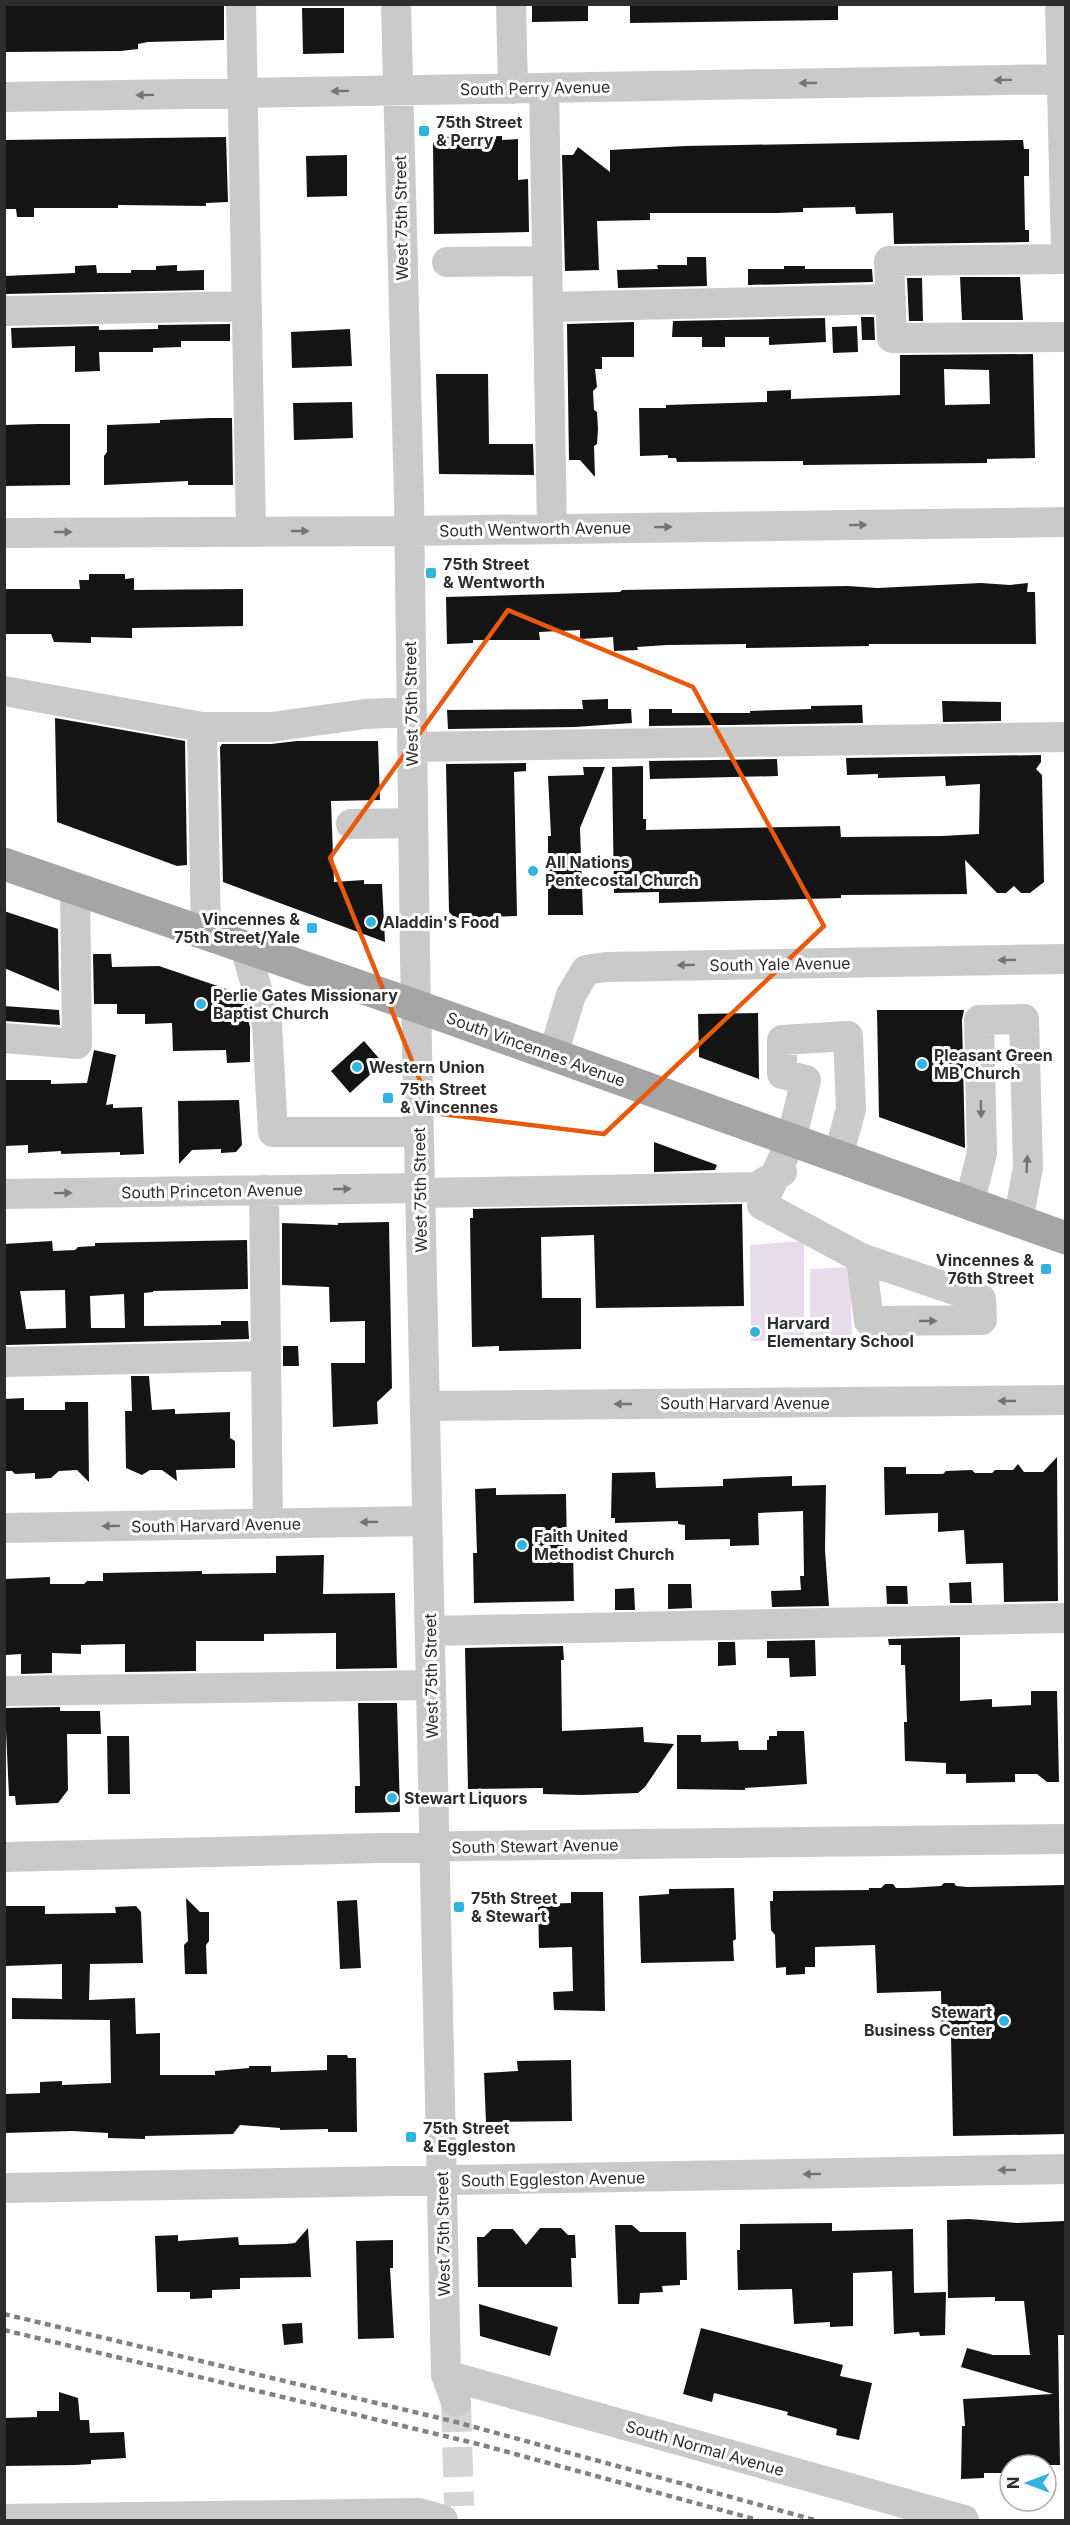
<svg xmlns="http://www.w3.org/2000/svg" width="1070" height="2525" font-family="Inter,sans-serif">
<rect width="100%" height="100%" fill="#fff"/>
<path fill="#e8dbeb" d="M804,1241V1340L751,1341L750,1245Z
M850,1267L852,1340H810V1269Z"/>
<path fill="#141414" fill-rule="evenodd" d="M4,4H224V40L148,42L138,44V49L121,51L4,52Z
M532,4H588V21L532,22Z
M630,4H838V20L630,23Z
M302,8H344V53L303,54Z
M502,136V140L518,139V180L528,179L529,232L434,234L433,143L439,137Z
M226,137L228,202L206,203V206L118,205V208H34V217H17L16,209H4V140Z
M1023,140L1024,149H1029V176H1024L1025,230H1029V242L894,244L893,213L856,214L855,207L803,208V212L776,213H650V220L597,221L599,270L565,271L562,155H573L578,147L610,172V150L685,146Z
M347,155V196L307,197L306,156Z
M687,257H706L707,286L618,288L617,270L658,269L657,265H687Z
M96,265L97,273H131V270H156V266L177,265V271L204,270V290L4,294V276L75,273V266Z
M784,266H805V269H872L873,282L748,285V269H784Z
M960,277H1020L1023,320H962Z
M907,278H922L923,321H909Z
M861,317H874L875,340H862Z
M825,318L826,342L769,345V337H725V347H702V337H672L673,321Z
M634,322V357H602V369H595L597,387L593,391L594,410L597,412L598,429L597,444L594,446L595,477L580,460H569L567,324Z
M230,324V341H181V347L153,348V352H99L100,371L75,372V346L12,348L11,328L99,326V330L158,329V325Z
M857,326L858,352L833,353L832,327Z
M350,329L352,366L292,368L291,332Z
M1033,354L1035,458L987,459V463L803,465V461L677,462L676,458H668V455L640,456L639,408H666V405L767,402V391L791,390V399L900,395V355ZM944,369L989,370L990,404L945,405Z
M436,374H488L489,444H533L534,475L439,474Z
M352,402L353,438L294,440L293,403Z
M211,418H232L233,485H188V481L104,485V456L107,452V425L160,423V420Z
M38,424H70V485L4,486V425Z
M89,574H125V579L134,578V590L243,589V626L132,628V638L91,637V643L54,642L51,634H4V589H80L79,580H89Z
M981,583L1010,585L1028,583L1027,592H1035L1036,644H869V646L746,648V644L667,645L637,647L638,650L614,651L613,637L580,639V630L539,632L540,640H473V643L447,644L446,597L620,592L622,590L848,586L877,588Z
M608,699V709H631L632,723L575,727L448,729L447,710L583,709L582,700Z
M942,701L1001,702V721L943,722Z
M862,705L863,723L649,726V709H672V713H750V711L811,709V706Z
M55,718L185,741L187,865L177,866L57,822Z
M297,741H378L380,800L331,801L334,882L364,880V884H382L385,942L223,882L220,747L222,744H271Z
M1041,755V762L1036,769L1042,775L1044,882L1030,893H1021L1014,886L1006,893H997L965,860L967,894L841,895V898L659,903V892L614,893L612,767L643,766V819H646V830L840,826L841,837L942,836L979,834L980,784L946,786L945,776L878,778V774L847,775L846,758Z
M777,759L778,776L650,779L649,761Z
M526,763V771L514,772L517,916L455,918L449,912L446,764Z
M583,767H605L580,828L583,915H548V836H551L548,776L584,775Z
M4,911L58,929L59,991L4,968Z
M93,954H111L112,967L159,966L241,994L250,1027V1062L227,1063L226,1050L173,1051L172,1023L145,1024V1014H117V1004H94Z
M4,1006L59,1010L60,1025L4,1021Z
M877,1010H964L962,1020L965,1148L879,1117Z
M758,1013L759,1079L699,1057L698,1014Z
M364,1041L383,1063L350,1093L331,1071Z
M94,1050L116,1055L106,1105L113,1104V1108L142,1107L144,1154L120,1155V1152L61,1154V1151L28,1153V1145L4,1146V1080H51V1084L87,1083Z
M239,1100L242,1145L236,1152L221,1153V1149L192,1150L179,1164L178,1101Z
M654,1142L717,1165L715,1170L654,1172Z
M742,1204L744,1306L596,1308L594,1235L541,1237L542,1298H581V1349L499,1351V1346L472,1347L470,1218H473V1209Z
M389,1222L392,1388L377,1402L378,1424L333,1427L331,1363H365V1321L330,1322L329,1287L282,1285V1223L338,1225V1223Z
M247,1240L248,1289L153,1291V1292L144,1293V1326L221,1325V1321H248L249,1339L6,1345L4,1244L52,1241L53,1251L75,1250L78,1247L95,1246V1243ZM65,1290L66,1328L26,1329L20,1291ZM124,1294L125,1328H91L90,1296Z
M283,1346H298L299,1366H283Z
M131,1376H149L152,1410L175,1409V1414L230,1412V1438L235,1441V1468L176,1470L177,1481L162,1470H150L142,1475L126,1468L125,1411H132Z
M24,1398V1410H65V1402H88L89,1482L77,1470L59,1471L51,1478L35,1479V1473L15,1474L12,1471H4V1399Z
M1057,1457L1058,1601L1004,1602L1003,1563L966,1564L964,1530L938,1532V1513L885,1515L884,1467H906V1474H943L946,1471L972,1470L975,1473H992L995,1470H1013L1018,1464L1024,1472H1043Z
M655,1472L656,1488L723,1486V1479L766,1477L792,1476V1486L826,1485L825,1550L829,1606L772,1607L771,1591L801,1590L800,1576H804L803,1511L758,1513L759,1545L730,1546V1539L685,1540V1525L678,1524V1521L615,1523V1518H611L612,1473Z
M496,1488V1495L566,1494L567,1550H573L574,1601L474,1603L473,1553H477L475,1489Z
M324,1555L323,1594L395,1593L397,1668L336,1669V1633L264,1634V1641H196V1671L125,1672V1644L81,1645V1654L52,1653V1673L21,1674V1654L6,1655L4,1579L50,1577V1584H84L87,1581H103V1573L202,1571V1574L276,1573V1556Z
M971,1582L972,1603H950L949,1583Z
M668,1584H691L692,1608L668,1609Z
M886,1586H907L908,1604H887Z
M634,1588L635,1610H615V1589Z
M960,1637V1701L992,1699V1707L1031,1705V1691H1057L1059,1782H1047L1037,1774H1015V1782L966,1783V1774H946V1763L905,1761L904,1722H907L905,1665H901V1645H889L888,1639Z
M815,1640L816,1676L790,1677L789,1658H767V1641Z
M718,1642H735L736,1665L718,1666Z
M563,1646L564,1660H561L562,1731L643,1727L644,1742L674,1744L645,1787L638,1793L581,1795L543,1794V1788L468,1789L465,1648Z
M358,1703H397L400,1812L355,1813V1786H360Z
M60,1707V1711H100L101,1734H67L68,1790L58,1803L16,1805L15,1796H9L5,1708Z
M777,1731H804L807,1784L745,1788V1790L677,1789V1735H701V1742L738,1741L739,1750H767V1740H769V1736H777Z
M107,1736H129L130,1794H108Z
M944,1883H954L956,1886L968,1887L1064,1885L1065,2134L953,2136L951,2036L942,2037L941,1991L877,1993L875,1945L815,1947V1967H805V1974L786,1975V1967L776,1968L775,1935L771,1930L770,1901H773V1891L869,1890V1888H881L885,1884H893L896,1888H907L941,1886Z
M734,1888L736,1939L733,1941L734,1961L641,1963L639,1896L669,1894V1889Z
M571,1892H603L605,2011L554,2010L553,1992L573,1991L572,1947L539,1948L538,1904L571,1903Z
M186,1898L200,1912H209V1941L206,1945L207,1974H185L184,1945L188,1941Z
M357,1900L361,1968L340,1969L337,1901Z
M4,1906H45V1914L116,1913L115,1907L136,1906L141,1912L143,1963L90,1964L89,2000L135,1998L136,2034L160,2033V2075H215V2071L249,2068V2066H271V2072L327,2070V2055H347L348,2058H356L357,2132H328V2129L280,2130V2128L240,2125L233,2134L145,2136V2139L108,2138V2133L72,2131L4,2133V2094L40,2093V2082L62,2081V2085L111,2083L110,2020L12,2019V1998L62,1999V1964L4,1966Z
M571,2060L572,2121L486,2122L484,2073L518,2071L517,2061Z
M969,2219L1017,2223L1065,2221V2335H1058L1060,2465H1010V2473H984V2478L961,2479L962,2426H965L963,2399L1053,2394L961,2367L967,2348L993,2355H1030L1024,2301H995V2297L948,2298L947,2220Z
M832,2223V2231L913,2229L914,2293L946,2292L945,2335L920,2336L919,2332L894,2334L892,2271L853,2273V2326L830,2327V2322L794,2324L792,2289L738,2290L737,2250H740V2224Z
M615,2225H632L640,2232H686L687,2280H680V2285L662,2286L663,2292L640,2293L639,2304H618Z
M308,2228L311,2277L240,2278V2289L212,2290V2298L190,2299V2292H157L155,2236L178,2235V2241L238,2237L239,2245L286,2244L295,2243Z
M540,2228H561L568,2235H575L576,2258H571L572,2287H478L477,2237H484L492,2229H513L526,2245Z
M393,2240V2268H390L394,2338L358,2339L356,2241Z
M479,2304L558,2327L550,2356L480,2336Z
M302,2323L303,2343L284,2345L282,2324Z
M701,2328L843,2365L840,2376L872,2383L859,2440L836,2435L837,2429L787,2415L788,2412L714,2393L712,2402L683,2394Z
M59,2392L78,2398L80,2420H89L90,2433L124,2432L126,2458L91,2460V2464L75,2465L4,2466V2418L37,2417V2411H59Z"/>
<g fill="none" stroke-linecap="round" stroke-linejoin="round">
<path stroke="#d5d5d5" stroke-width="30" stroke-dasharray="30 15" stroke-linecap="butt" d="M456,2402L459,2506"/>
<path stroke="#cacaca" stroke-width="30" d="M241,4L251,531
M396,4L409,499L415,957L446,2375L456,2402
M511,4L513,89
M1060,4L1066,253
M544,88L552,528
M4,97L1066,79
M1066,259L889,261L892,338L1066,337
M447,262L547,261
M548,307L891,299
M4,311L247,306
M4,533L409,531L1066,522
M4,691L202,727H271L365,714L411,712
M202,727L206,933
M412,747L1066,737
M351,824L413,823
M245,947L267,1024L273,1132H419
M4,1038L77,1044L75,888
M553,1055L571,995L586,970L606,967L1066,959
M838,1157L851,1109L848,1036L782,1040V1074L806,1080L791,1140L762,1205L861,1258L981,1299L982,1320L869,1321L861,1258
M264,1190L268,1524
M420,1193L756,1187L782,1172
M4,1194L420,1188
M969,1204L982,1153L979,1020L1024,1019L1028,1167L1018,1222
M4,1362L266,1356
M425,1406L1066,1400
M4,1528L427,1521
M430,1631L1066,1618
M4,1691L431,1685
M4,1857L463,1846L1066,1839
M4,2188L1066,2169
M446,2375L964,2520
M4,2519L419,2513L443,2520"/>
<path stroke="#a5a5a5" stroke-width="33" d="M4,864L416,1006L1066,1238"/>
<path stroke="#828282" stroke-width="4.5" stroke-dasharray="6 4.5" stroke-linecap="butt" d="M4,2314L456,2422L815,2520
M4,2330L482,2445L758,2520"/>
</g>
<defs><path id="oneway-solid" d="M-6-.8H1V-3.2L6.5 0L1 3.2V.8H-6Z" transform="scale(1.5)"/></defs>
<g fill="#747474">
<use href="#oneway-solid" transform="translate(1003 80) rotate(179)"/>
<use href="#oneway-solid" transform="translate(808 83) rotate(179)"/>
<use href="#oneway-solid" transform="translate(340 91) rotate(179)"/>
<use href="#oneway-solid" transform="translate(145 95) rotate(179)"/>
<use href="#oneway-solid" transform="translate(858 525) rotate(-1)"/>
<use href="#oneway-solid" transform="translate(663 527) rotate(-1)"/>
<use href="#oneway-solid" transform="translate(300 531)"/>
<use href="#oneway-solid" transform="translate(63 532)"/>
<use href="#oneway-solid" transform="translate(1007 960) rotate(179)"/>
<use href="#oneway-solid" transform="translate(686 965) rotate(179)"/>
<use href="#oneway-solid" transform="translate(981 1109) rotate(89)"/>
<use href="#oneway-solid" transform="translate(1027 1164) rotate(-87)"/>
<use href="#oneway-solid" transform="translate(342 1189) rotate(-1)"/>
<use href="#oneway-solid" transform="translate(63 1193) rotate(-1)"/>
<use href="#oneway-solid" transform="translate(928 1321)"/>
<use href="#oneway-solid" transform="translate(1007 1401) rotate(180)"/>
<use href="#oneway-solid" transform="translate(623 1404) rotate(180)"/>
<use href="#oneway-solid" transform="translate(369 1522) rotate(179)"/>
<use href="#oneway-solid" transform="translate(111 1526) rotate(179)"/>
<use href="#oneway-solid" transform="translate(1007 2170) rotate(179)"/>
<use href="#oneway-solid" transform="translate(812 2174) rotate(179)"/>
</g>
<path fill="none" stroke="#e8590c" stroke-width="4.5" stroke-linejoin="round" d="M508,610L693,687L824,926L604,1134L433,1113L330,858Z"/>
<g fill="#31b4e2" stroke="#fff" stroke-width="2">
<rect x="418" y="125" width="12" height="12" rx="3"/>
<rect x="425" y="567" width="12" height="12" rx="3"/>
<circle cx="533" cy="871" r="6"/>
<circle cx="371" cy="922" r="6"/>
<rect x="306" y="922" width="12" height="12" rx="3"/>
<circle cx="201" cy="1004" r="6"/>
<circle cx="922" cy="1064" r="6"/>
<circle cx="357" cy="1067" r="6"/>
<rect x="382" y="1092" width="12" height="12" rx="3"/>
<rect x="1040" y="1263" width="12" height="12" rx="3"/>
<circle cx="755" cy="1332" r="6"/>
<circle cx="522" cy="1545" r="6"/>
<circle cx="392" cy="1798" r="6"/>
<rect x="453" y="1901" width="12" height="12" rx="3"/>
<circle cx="1004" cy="2021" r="6"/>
<rect x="405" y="2131" width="12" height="12" rx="3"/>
</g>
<g text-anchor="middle" stroke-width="6" stroke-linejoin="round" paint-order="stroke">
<g font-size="16" fill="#2d2d2d" stroke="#fff">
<text transform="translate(535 88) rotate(-1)" y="6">South Perry Avenue</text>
<text transform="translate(401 218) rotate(-91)" y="6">West 75th Street</text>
<text transform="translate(535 529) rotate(-1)" y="6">South Wentworth Avenue</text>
<text transform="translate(411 704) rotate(-91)" y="6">West 75th Street</text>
<text transform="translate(780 964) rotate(-1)" y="6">South Yale Avenue</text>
<text transform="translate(536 1049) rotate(20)" y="6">South Vincennes Avenue</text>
<text transform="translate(420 1190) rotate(-91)" y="6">West 75th Street</text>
<text transform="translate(212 1191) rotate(-1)" y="6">South Princeton Avenue</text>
<text x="745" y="1409">South Harvard Avenue</text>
<text transform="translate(216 1525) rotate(-1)" y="6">South Harvard Avenue</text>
<text transform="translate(431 1676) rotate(-91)" y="6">West 75th Street</text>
<text transform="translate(535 1846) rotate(-1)" y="6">South Stewart Avenue</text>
<text transform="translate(553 2179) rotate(-1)" y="6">South Eggleston Avenue</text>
<text transform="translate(443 2234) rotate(-91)" y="6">West 75th Street</text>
<text transform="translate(705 2448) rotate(16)" y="6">South Normal Avenue</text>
</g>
<g font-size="16" font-weight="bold" fill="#2d2d2d" stroke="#fff" text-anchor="start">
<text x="436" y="128">75th Street<tspan x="436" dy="18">&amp; Perry</tspan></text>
<text x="443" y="570">75th Street<tspan x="443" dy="18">&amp; Wentworth</tspan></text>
<text x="545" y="868">All Nations<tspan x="545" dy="18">Pentecostal Church</tspan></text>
<text x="300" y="925" text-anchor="end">Vincennes &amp;<tspan x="300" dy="18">75th Street/Yale</tspan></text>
<text x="383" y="928">Aladdin's Food</text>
<text x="213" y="1001">Perlie Gates Missionary<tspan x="213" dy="18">Baptist Church</tspan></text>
<text x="934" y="1061">Pleasant Green<tspan x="934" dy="18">MB Church</tspan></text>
<text x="369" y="1073">Western Union</text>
<text x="400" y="1095">75th Street<tspan x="400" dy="18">&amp; Vincennes</tspan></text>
<text x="1034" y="1266" text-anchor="end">Vincennes &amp;<tspan x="1034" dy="18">76th Street</tspan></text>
<text x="767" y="1329">Harvard<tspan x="767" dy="18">Elementary School</tspan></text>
<text x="534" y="1542">Faith United<tspan x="534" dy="18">Methodist Church</tspan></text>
<text x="404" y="1804">Stewart Liquors</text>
<text x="471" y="1904">75th Street<tspan x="471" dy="18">&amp; Stewart</tspan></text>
<text x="992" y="2018" text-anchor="end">Stewart<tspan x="992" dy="18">Business Center</tspan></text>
<text x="423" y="2134">75th Street<tspan x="423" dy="18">&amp; Eggleston</tspan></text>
</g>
</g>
<rect width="1070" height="2525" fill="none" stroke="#2d2d2d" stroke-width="12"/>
<g transform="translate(1028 2483) rotate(270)"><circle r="28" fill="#ffffff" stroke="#ababab" stroke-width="1.5"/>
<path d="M0-4.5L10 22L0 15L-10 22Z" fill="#31b4e2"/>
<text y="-9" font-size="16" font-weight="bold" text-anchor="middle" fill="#2d2d2d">N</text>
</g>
</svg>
